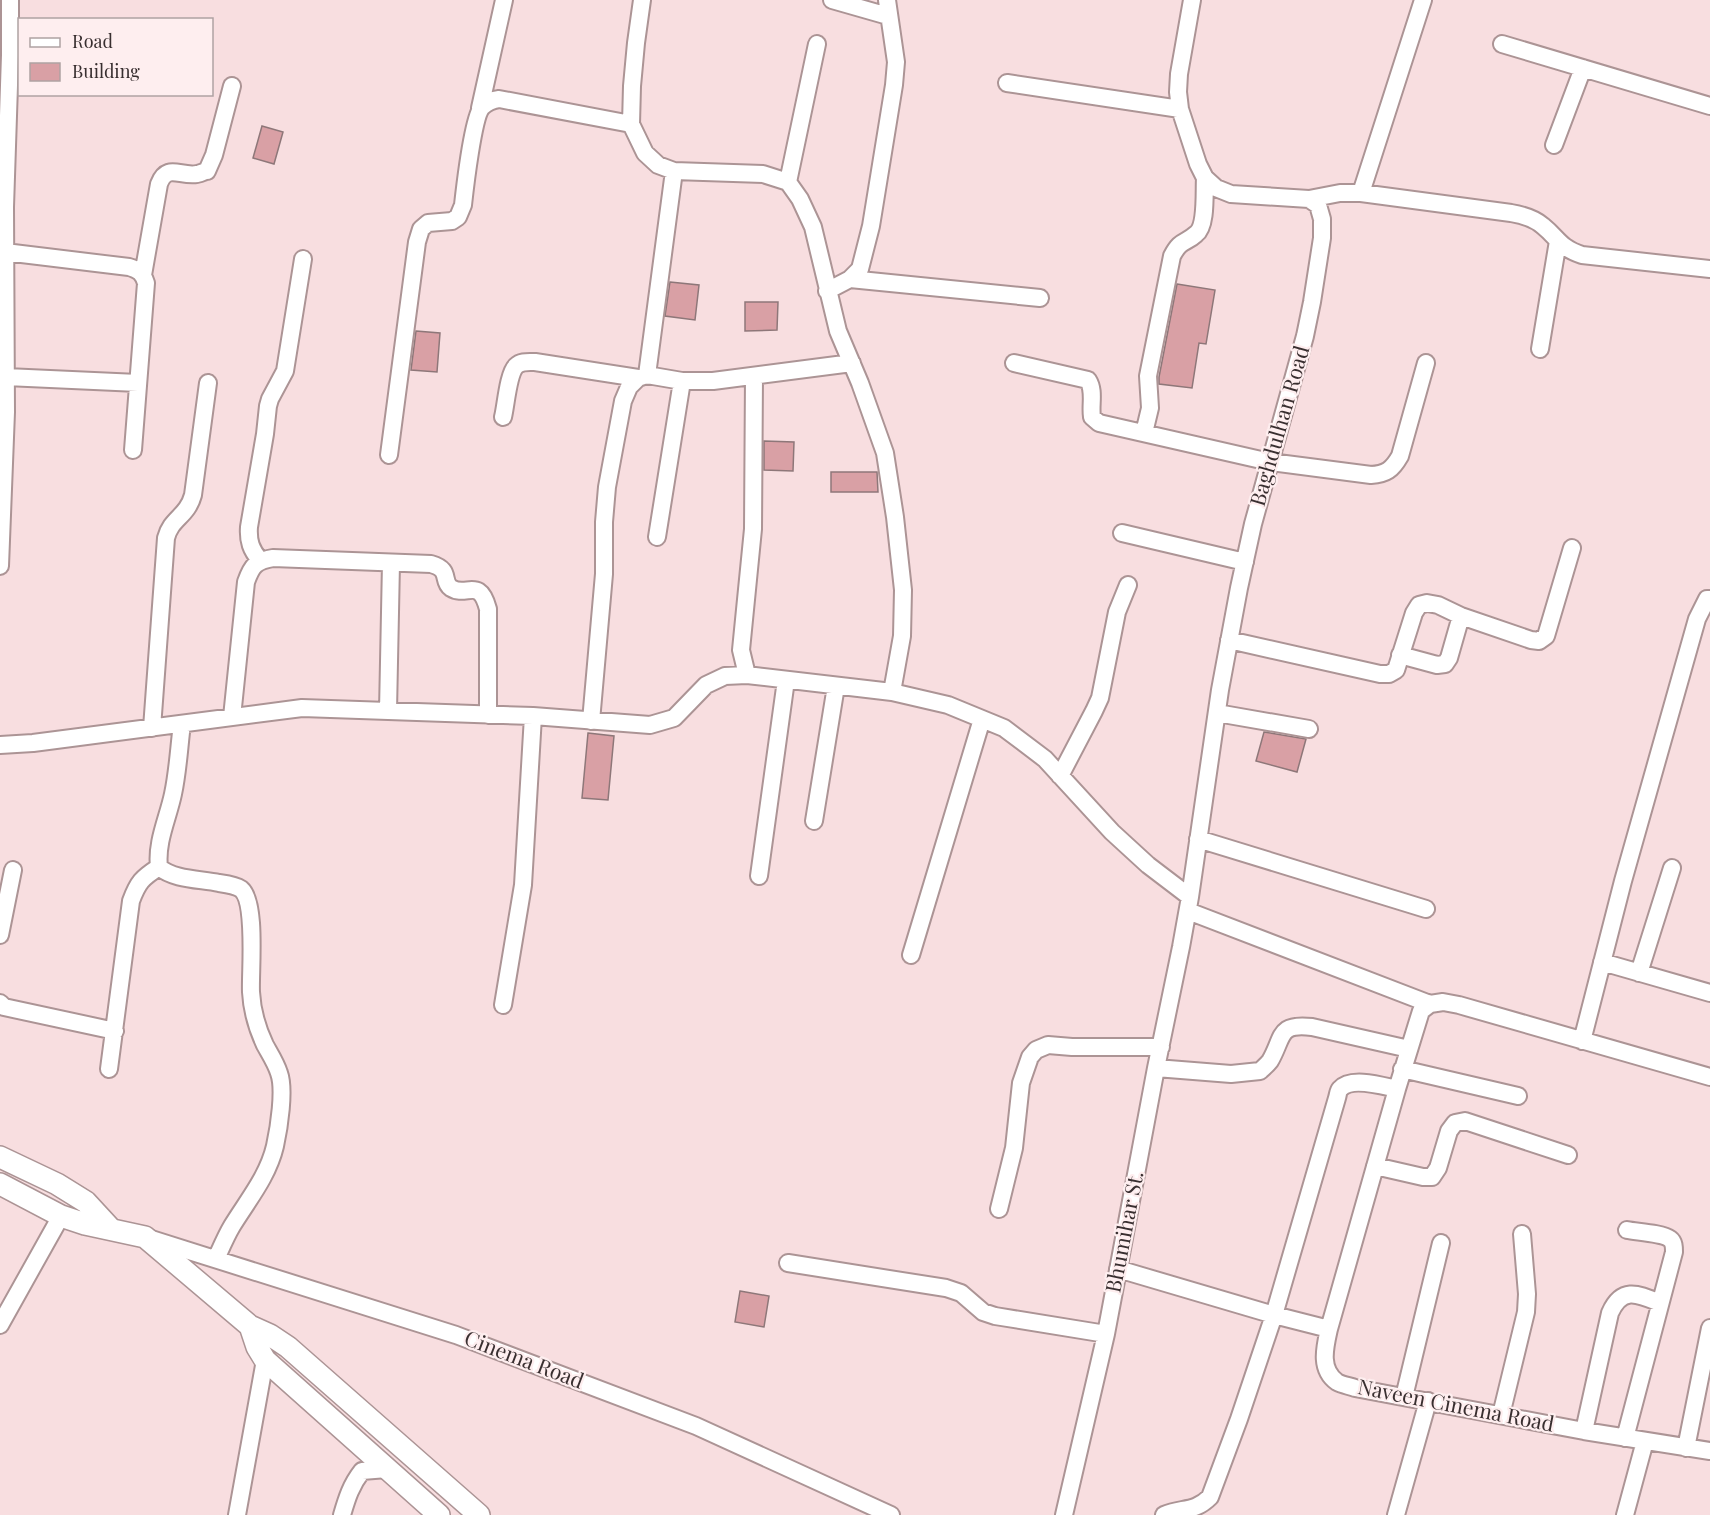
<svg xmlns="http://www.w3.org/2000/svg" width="1710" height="1515" font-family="'Playfair Display',serif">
<rect width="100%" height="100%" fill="#f8dee0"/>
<path fill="#d9a0a5" stroke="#8e7779" stroke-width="1.5" d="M262,126L283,132L274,164L253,158Z
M670,282L699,285L695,320L665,316Z
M1177,284L1215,290L1206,344L1199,343L1192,388L1159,384V377Z
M745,302H778L777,330L745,331Z
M416,331L440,333L437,372L411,370Z
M764,441L794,442L793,471L764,470Z
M831,472H877L878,492H831Z
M1264,732L1306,739L1297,772L1256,761Z
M588,733L614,736L608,800L582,798Z
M740,1291L769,1296L764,1327L735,1322Z"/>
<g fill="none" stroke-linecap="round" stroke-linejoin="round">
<g stroke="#ac9495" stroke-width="20">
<path id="minor" d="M642,0L636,43L632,86L631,124L645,153L658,165L674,171L763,174L788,182L800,199L813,227L838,331L860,383L885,453L895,517L903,590L902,636L892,692
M832,0L888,16
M1502,44L1710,106
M1007,83L1180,109
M480,108L504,0
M1554,145L1583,68
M788,182L817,44
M1361,193L1423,0
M1309,199L1340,193H1361L1511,213C1523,215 1534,218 1543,226C1559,239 1559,247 1582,255L1710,269
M5,252L129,267C139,270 143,273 146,283L133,450
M143,275L159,184C167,163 180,177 197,174C199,174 205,171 207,171L214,155L232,86
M850,279L1040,298
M827,291L850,279L860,269L871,226L894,85L896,62L887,0
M1540,349L1558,241
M1014,363L1088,380C1095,391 1090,405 1092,417L1099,423L1270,462L1371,475C1386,474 1392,470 1400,456L1426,363
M647,375L674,171
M6,377L138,383
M503,417C506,405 508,374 516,366C521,361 528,362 535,362L638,378
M1144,433L1150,408L1148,376L1172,256C1181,239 1185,244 1196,234C1207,226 1204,191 1205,178
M389,455L417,242L421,229L428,223L452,221L458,217L463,205C465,187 473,117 482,107C487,102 492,100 499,99L631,124
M1122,533L1245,562
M657,537L682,381
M260,560C251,550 248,541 249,527L265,434L268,406L270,399L285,371L303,259
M0,566L6,412L5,207L10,55V0
M1229,640L1380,674H1389L1396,670L1414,613L1419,605L1427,603L1438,605L1461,616L1531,640L1539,641L1546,636L1572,548
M1400,655L1437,665L1445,664L1449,658L1461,616
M747,675L741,650L753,529L754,376
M388,711L391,563
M1217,713L1309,729
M232,717L246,582C252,565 256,561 273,558L431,564C452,570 441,581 451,588C467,598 479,576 488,609V715
M591,721L604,574V522L607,487L623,401L629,387L638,378L647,375L682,381H713L852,363
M182,724C179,747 178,771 173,794C168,818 156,842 159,867C174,880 200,879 219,883C226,884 235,885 241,889C257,902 250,972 251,992C252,1011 257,1028 265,1045C270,1054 276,1063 279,1073C285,1089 279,1128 275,1146C268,1176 248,1200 232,1226C226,1236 221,1248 216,1259
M152,728L166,538C171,518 187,517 193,495L208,383
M0,745L33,743L302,708L533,716L650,725L674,718L706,685L725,676L747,675L892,692L948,705L1004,728L1045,759L1112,832L1148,865L1190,897
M1060,776L1094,711L1100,698L1117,612L1128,585
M814,821L836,686
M1198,839L1426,909
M759,876L786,680
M1188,911L1430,1004
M0,935L13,870
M911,955L982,719
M1602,962L1710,993
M1639,973L1672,868
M0,1003L4,1007L115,1031
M503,1005L523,885L533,716
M1582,1041L1623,881L1697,619L1707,599H1710
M1156,1068L1231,1074L1260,1071C1263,1068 1267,1065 1270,1061C1284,1037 1277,1023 1312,1027L1409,1049
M109,1069L131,901C138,882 142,878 159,867
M1402,1069L1518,1096
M1710,1077L1459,1005L1443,1002L1430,1004L1421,1011L1397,1089L1329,1329C1325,1347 1319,1369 1337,1382C1342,1385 1350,1386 1355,1388L1584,1431L1710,1451
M1375,1166L1423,1177H1432L1438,1168L1449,1131L1455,1123L1465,1121L1568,1155
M999,1209L1014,1148L1021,1083L1030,1057L1036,1050L1048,1045L1072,1047H1161
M148,1238L456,1335L696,1426L891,1515
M788,1263L946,1288L961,1293L983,1312L995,1316L1106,1334
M1118,1269L1274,1315L1329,1329
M0,1325L61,1216
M1404,1397L1441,1243
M1501,1415L1526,1312L1527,1294L1522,1234
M1584,1431L1610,1313C1622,1286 1638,1294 1660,1303
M1625,1438L1674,1252C1674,1247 1674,1242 1670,1239C1662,1233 1637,1232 1627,1230
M1686,1448L1710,1328
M237,1515L265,1360
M342,1515C347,1498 351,1485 362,1471L387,1469
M1064,1515L1106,1334L1156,1068L1181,947L1190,897L1220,690L1239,588L1253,524L1305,336L1312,302L1322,238V219L1318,205L1309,199L1231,194L1216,188L1205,178L1198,164L1180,109L1178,92L1179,74L1192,0
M1164,1515C1182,1507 1194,1513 1210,1497L1239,1419L1274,1315L1337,1098C1338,1095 1338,1091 1340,1089C1351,1076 1383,1086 1397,1089
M1396,1515L1428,1401
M1625,1515L1645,1441"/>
</g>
<g stroke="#ac9495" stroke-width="24">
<path id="major" d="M0,1157L57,1184L86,1202L110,1228
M0,1184L61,1216L85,1224L145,1237L250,1326L270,1335L288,1347L479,1515
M250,1326L257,1347L265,1360L439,1515"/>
</g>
<use href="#minor" stroke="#fff" stroke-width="16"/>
<use href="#major" stroke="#fff" stroke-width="21"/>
</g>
<g text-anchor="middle" stroke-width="4.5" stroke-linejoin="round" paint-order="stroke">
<g font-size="21" fill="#392f30" stroke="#feeeef">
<text transform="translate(1280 426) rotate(-74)" y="7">Baghdulhan Road</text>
<text transform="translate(1125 1232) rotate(-79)" y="7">Bhumihar St.</text>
<text transform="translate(524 1360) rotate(21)" y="7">Cinema Road</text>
<text transform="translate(1456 1406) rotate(11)" y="7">Naveen Cinema Road</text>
</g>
</g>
<rect x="18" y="18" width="195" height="78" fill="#feeeef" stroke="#afa2a3" stroke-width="1.5"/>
<rect x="30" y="38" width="30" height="9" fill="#ffffff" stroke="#afa2a3" stroke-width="1.5"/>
<text x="72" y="48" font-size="18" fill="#392f30">Road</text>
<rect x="30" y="63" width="30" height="18" fill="#d9a0a5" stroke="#afa2a3" stroke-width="1.5"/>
<text x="72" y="78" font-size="18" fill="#392f30">Building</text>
</svg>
